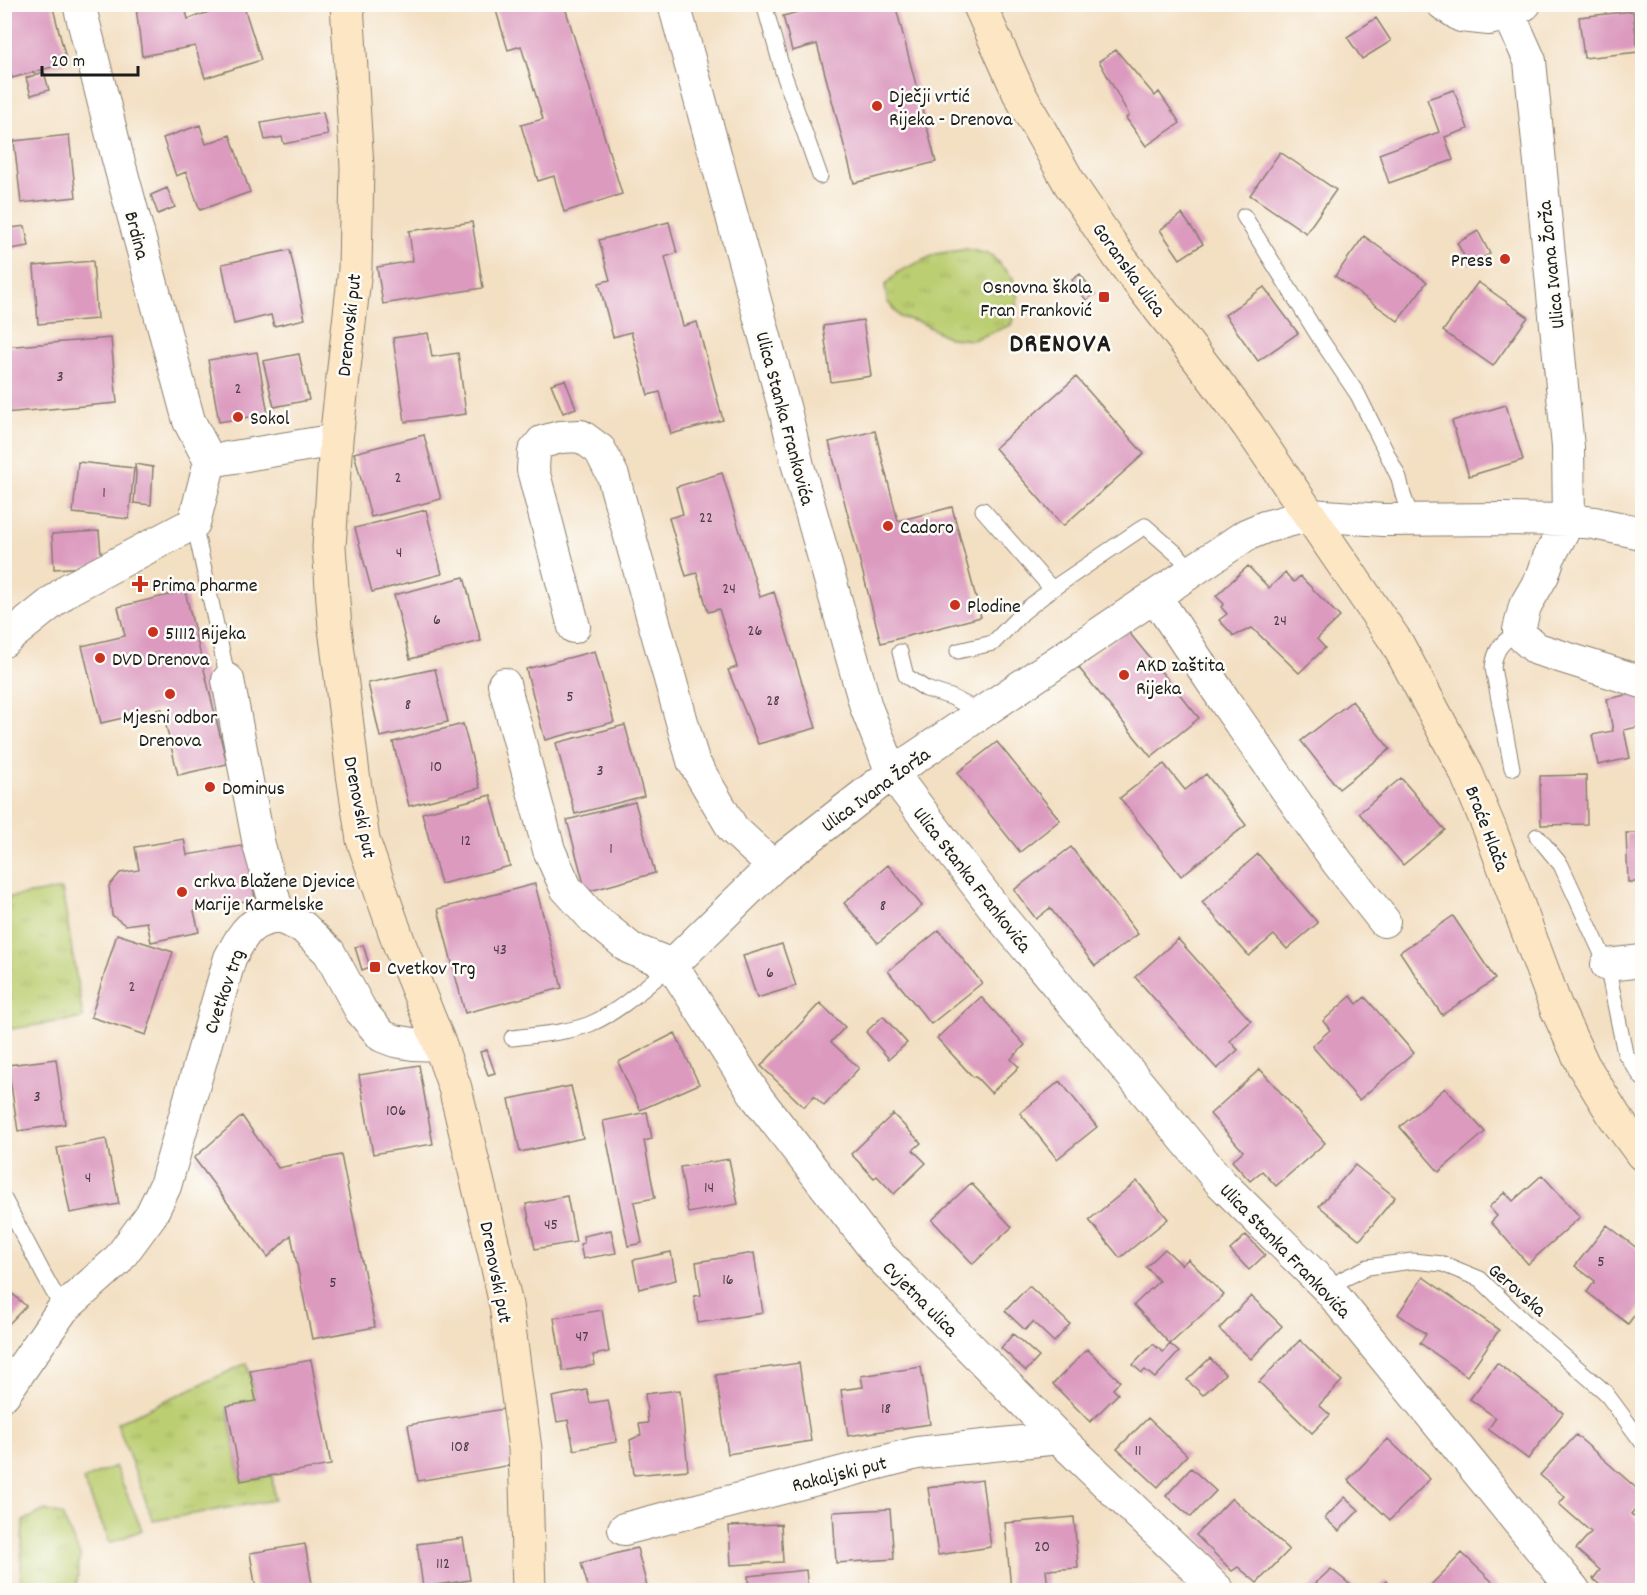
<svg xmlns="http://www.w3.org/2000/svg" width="1647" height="1595" font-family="Dekko,sans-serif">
<defs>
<pattern id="park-tufts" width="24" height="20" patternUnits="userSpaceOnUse" patternTransform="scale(1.5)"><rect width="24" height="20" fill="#bcce72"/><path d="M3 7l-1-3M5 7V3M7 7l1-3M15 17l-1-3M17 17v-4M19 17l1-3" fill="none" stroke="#a1b062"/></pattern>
</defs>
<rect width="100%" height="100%" fill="#fdfcf7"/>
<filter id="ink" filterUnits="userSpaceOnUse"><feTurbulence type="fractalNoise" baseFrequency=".0167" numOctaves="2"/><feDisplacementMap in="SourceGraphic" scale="12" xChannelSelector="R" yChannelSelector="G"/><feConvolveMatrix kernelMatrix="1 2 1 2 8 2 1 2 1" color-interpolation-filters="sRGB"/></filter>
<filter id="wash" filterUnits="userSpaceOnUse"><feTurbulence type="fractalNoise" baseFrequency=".008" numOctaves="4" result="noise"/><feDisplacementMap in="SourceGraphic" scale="24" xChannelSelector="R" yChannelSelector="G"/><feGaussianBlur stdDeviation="1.35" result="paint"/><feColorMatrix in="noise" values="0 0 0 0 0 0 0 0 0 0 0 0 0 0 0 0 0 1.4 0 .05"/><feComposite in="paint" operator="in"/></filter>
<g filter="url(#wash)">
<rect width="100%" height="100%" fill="#f3dfc2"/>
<path fill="#bcce72" stroke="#6c7547" stroke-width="1.5" d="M115,1466L142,1530L110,1543L83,1480Z"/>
<path fill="url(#park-tufts)" stroke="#6c7547" stroke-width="1.5" d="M967,249L991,255L1013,278L1018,299L1011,325L973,340L949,338L922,323L900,317L887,301L885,286L898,272L936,254Z
M62,889L83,1018L5,1030V898Z
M247,1363L256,1401L227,1407L241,1481L272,1475L275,1500L153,1521L117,1423Z
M45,1510L62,1515L80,1555L76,1590H20L23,1521Z"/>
<g id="blocks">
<path fill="#dc9abf" d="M9,4H52L67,63L12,78L5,49V6Z
M155,4H184L188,19L233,4H243L261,60L205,78L195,46L142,56L136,7Z
M494,4H564L622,194L564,212L554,176L538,181L521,125L543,119L521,46L508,50Z
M828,4H895L936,162L854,183L817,44L792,51L783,16Z
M1633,11L1638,52L1584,58L1579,17Z
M1376,18L1391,41L1362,59L1347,37Z
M1116,50L1155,96L1159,92L1180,123L1146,146L1126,118L1129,115L1099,61Z
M44,72L49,90L31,95L26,78Z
M1454,90L1468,129L1445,137L1453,160L1389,183L1379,154L1439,132L1427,99Z
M323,112L328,135L284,144L282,137L265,140L261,123Z
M200,125L206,144L230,135L250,192L200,210L186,172L176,176L163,138Z
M69,135L76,197L21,203L14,141Z
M1280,152L1336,190L1306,233L1250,195Z
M167,188L175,207L158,214L151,195Z
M1182,214L1203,244L1180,259L1160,230Z
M472,222L483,288L383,304L377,267L413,261L409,231Z
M669,222L677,253L665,257L683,326L697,322L723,420L671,434L660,392L648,395L631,332L613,337L599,283L610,280L599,240Z
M25,226L29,246L4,250V229Z
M1478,231L1490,254L1469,265L1457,243Z
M1364,236L1427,282L1398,321L1335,276Z
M290,250L305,319L274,326L271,315L234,324L222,264Z
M93,261L97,319L38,324L34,266Z
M1080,274L1095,294L1086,300L1072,280Z
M1478,282L1528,317L1493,366L1443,331Z
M1264,287L1298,333L1258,361L1225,315Z
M863,320L871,376L831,382L823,326Z
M428,333L432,357L458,353L466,414L405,422L393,338Z
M111,338L117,403L4,413V347Z
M257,352L268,414L219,422L208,360Z
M299,354L309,400L274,407L263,361Z
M1076,377L1144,454L1063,526L995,448Z
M565,380L576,408L563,413L551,384Z
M1506,405L1523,460L1469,476L1452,421Z
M875,431L898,521L952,507L981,617L881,643L829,442Z
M424,435L441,499L371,517L354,453Z
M78,462L134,468L129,519L73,513Z
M135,464L153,467L151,505L134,503L136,473Z
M722,473L760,597L774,592L816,728L758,744L728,670L737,667L719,609L708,612L697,573L686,576L669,518L683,514L676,487Z
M426,510L442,574L372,592L355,528Z
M99,531L102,566L54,569L52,534Z
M1248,566L1269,588L1285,573L1294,582L1300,576L1340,617L1317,639L1325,648L1299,673L1252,628L1234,636L1219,620L1227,614L1221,607L1224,604L1216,596Z
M464,577L481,641L410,659L394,595Z
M185,591L227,764L178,775L162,709L101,723L82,646L125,636L118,607Z
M1127,630L1199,718L1151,757L1079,668Z
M595,651L614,722L545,740L526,669Z
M435,669L448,722L380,737L368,683Z
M1640,692L1642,703V726L1624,730L1630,758L1598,765L1592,735L1613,731L1607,699Z
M1352,701L1390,749L1339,789L1301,741Z
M463,724L480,788L409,806L393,742Z
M625,725L644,796L575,814L556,743Z
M997,742L1060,820L1020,852L957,773Z
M1164,764L1185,790L1206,774L1246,825L1181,876L1120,798Z
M1586,775L1587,824L1541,825L1540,776Z
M1401,778L1445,830L1403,865L1359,813Z
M491,795L510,866L441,884L422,813Z
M635,802L655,873L586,892L567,820Z
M1626,833H1642V882H1628Z
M184,839L187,855L247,845L255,899L194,911L199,932L151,942L147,922L125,925L112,915L109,886L120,873L139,870L135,847Z
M1071,847L1138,934L1095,966L1050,908L1036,919L1014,890Z
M1258,854L1318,923L1287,949L1274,935L1249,956L1202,902Z
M888,865L922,906L878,943L844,903Z
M535,884L562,988L465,1013L438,909Z
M1453,916L1495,979L1442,1015L1400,952Z
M939,930L982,983L931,1024L888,971Z
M117,934L173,952L146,1035L91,1017Z
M1178,939L1251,1021L1230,1041L1238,1050L1217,1069L1135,977Z
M782,944L796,986L757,998L743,956Z
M363,945L370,967L362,970L355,947Z
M1351,996L1357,1004L1365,997L1414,1053L1359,1100L1312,1046L1330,1030L1323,1021Z
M981,997L1025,1045L1011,1059L1019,1067L991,1093L977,1078L972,1076L937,1038Z
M820,1003L845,1027L831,1042L859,1068L824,1106L814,1096L804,1107L761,1066Z
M883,1016L907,1043L889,1059L866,1032Z
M675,1033L699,1084L640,1110L618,1062Z
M487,1050L495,1073L488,1075L480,1052Z
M56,1059L65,1124L18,1131L8,1065Z
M419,1065L433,1144L373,1154L359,1075Z
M1260,1069L1325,1143L1276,1186L1262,1171L1250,1181L1232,1161L1243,1151L1210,1114Z
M1060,1081L1097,1127L1057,1159L1020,1113Z
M571,1086L583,1138L520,1152L509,1099Z
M1445,1088L1485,1132L1439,1172L1400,1127Z
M647,1112L652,1139L644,1141L655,1198L634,1202L642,1243L628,1246L603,1121Z
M893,1114L921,1143L913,1150L926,1163L894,1194L877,1176L874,1178L851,1154Z
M242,1116L278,1168L341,1155L375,1327L312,1339L291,1235L268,1257L194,1158Z
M106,1139L119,1204L70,1213L57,1148Z
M729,1159L738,1204L688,1213L680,1167Z
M1355,1165L1395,1197L1360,1240L1319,1206Z
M1542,1175L1580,1217L1528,1264L1491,1222L1497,1216L1489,1207L1505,1192L1513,1201Z
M1137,1181L1168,1219L1120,1258L1089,1220Z
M971,1183L1012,1227L973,1264L932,1220Z
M567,1196L576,1242L535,1249L526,1204Z
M1607,1225L1642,1252V1305L1628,1324L1587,1292L1595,1281L1575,1266Z
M611,1230L616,1253L583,1259L580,1244L584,1243L583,1236Z
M1246,1235L1265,1255L1249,1270L1230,1250Z
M1165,1249L1182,1265L1188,1259L1224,1295L1170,1344L1134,1305L1159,1281L1146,1267Z
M671,1252L676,1280L639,1289L633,1260Z
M754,1253L763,1313L698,1323L694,1296L701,1295L696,1262Z
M1423,1277L1499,1330L1467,1376L1420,1343L1426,1334L1398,1314Z
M4,1286L26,1306L4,1329Z
M1029,1286L1070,1324L1054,1342L1033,1322L1025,1330L1005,1311Z
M1251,1296L1282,1326L1251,1359L1219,1329Z
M602,1310L609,1352L593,1355L595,1365L563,1371L554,1318Z
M1013,1334L1039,1357L1026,1371L1001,1348Z
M1300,1340L1342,1381L1319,1405L1330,1415L1312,1433L1259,1382Z
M1153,1344L1163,1352L1170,1344L1179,1352L1155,1378L1145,1370L1142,1373L1133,1365Z
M1087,1349L1120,1381L1113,1389L1118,1394L1090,1422L1053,1384Z
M1210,1358L1225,1374L1203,1395L1187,1380Z
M311,1360L331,1465L241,1481L227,1406L256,1401L250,1371Z
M799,1363L811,1441L728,1454L716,1375Z
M1497,1363L1563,1413L1528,1459L1488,1429L1496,1418L1470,1399Z
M921,1367L930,1424L848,1436L841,1390L863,1387L861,1376Z
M587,1390L590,1403L608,1400L617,1442L574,1450L568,1420L557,1422L552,1397Z
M680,1390L688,1470L634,1475L630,1440L641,1435L639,1424L648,1423L645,1394Z
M503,1409L512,1465L418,1481L408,1425Z
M1148,1418L1187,1455L1158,1487L1117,1449Z
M1576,1435L1642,1493V1501L1631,1514L1642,1524V1590H1606L1593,1579L1600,1570L1576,1549L1591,1532L1559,1504L1565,1497L1540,1475Z
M1388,1439L1430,1479L1390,1520L1348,1480Z
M1191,1468L1216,1491L1191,1517L1166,1496Z
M982,1480L991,1547L938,1555L928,1488Z
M1345,1497L1359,1510L1339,1531L1325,1518Z
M1232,1498L1289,1550L1257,1583L1238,1567L1232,1571L1196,1535Z
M890,1509L894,1559L836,1563L833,1512Z
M1074,1517L1078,1568L1046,1570L1048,1588L1011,1590L1005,1523Z
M781,1524L783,1562L731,1565L729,1526Z
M463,1538L470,1580L423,1587L417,1544Z
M305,1544L313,1590H256L250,1553Z
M637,1548L648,1590H589L581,1563Z
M1462,1553L1501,1590H1434L1430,1586Z
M1331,1569L1357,1590H1308Z
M806,1570L808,1590H749L748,1576Z
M1386,1581L1396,1590H1377Z"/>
</g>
</g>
<g filter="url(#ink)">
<use href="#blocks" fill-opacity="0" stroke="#887e6f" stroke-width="1.5"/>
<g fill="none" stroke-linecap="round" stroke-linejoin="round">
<g stroke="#887e6f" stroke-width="17">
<path id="lane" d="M764,4L783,72L820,176
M1244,216L1321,340L1358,395L1399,478L1403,495L1412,520
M983,510L1052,589L1145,526L1178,555L1192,570
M194,523L228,680
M958,651L993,643L1023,612L1052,589
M900,652L906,676L926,689L951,697L982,713
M1512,768L1493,668C1495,647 1503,642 1519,630
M1537,836L1561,865L1607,965L1625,1053L1642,1078
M512,1038C535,1035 568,1033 590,1024C621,1011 646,986 672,965
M4,1199L44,1275L63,1309
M1330,1291L1343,1279L1368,1267L1412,1261L1443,1264L1480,1279L1530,1327L1605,1392L1642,1442"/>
</g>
<g stroke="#887e6f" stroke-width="34">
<path id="street" d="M79,4L118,159L189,421L210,461
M674,4L786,414L798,466L866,707L892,773L1002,918L1220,1182L1330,1291L1574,1590
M1443,4L1461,16L1489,19L1509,14L1525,4
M1509,14L1530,61L1568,447L1569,520L1549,557L1543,575L1525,606L1519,630L1524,638L1537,649L1642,682
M1155,596L1226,703L1338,863L1384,921
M574,627L533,470L534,452L542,442L560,437L581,436L600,450L613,476L693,761L733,829L773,866
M4,641L69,589L194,523L210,461L336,440
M228,680L259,845L279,917
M504,684L549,850L566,888L593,918L630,948L672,965
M279,917L303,927L329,952L361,1011L382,1036L395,1041L413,1044L440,1045
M672,965L773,866L892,773L1246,535L1265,527L1310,515L1383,520L1504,519L1569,520L1594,523L1642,533
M672,965L758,1099L879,1255L1059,1438L1218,1590
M1607,965L1642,961
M4,1394L63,1309L117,1261L151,1215L165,1186L230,958C244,933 248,921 279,917
M624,1529L917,1453L1059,1438"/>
</g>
<g stroke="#887e6f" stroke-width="35">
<path id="secondary" d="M347,4L357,167L355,269L336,440L329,547L335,628L353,774L363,840L400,946L440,1045L455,1088L494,1250L506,1305L525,1449L529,1590
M979,4L1019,93L1070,184L1120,258L1214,379L1248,425L1397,643L1465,770L1491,832L1556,1007L1583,1065L1615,1117L1642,1154"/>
</g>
<use href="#lane" stroke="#fff" stroke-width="15"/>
<use href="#street" stroke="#fff" stroke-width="32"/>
<use href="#secondary" stroke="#fce6c4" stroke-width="33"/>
</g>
</g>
<g fill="#c8321e" stroke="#fdfcf7" stroke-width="2">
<circle cx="877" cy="106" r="6"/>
<circle cx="1505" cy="259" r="6"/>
<rect x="1098" y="291" width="12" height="12" rx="3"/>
<circle cx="238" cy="417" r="6"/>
<circle cx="888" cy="526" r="6"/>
<path d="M137 575h6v6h6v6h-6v6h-6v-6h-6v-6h6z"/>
<circle cx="955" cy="605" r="6"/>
<circle cx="153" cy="632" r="6"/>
<circle cx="100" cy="658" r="6"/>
<circle cx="1124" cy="675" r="6"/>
<circle cx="170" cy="694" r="6"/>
<circle cx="210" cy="787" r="6"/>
<circle cx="182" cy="892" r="6"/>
<rect x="369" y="961" width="12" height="12" rx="3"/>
</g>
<g text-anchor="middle" stroke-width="5" stroke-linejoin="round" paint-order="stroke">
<g font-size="16" fill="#4c3c45">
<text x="60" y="381">3</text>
<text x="238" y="393">2</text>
<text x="398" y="482">2</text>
<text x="104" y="497">1</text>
<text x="706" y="522">22</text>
<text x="399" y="557">4</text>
<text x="729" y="593">24</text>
<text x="437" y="624">6</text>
<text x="1280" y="625">24</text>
<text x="755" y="635">26</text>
<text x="570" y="701">5</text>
<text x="773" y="705">28</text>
<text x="408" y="709">8</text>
<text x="436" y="771">10</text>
<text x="600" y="775">3</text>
<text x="466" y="845">12</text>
<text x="611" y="853">1</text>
<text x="883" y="910">8</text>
<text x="500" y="954">43</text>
<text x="770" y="977">6</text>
<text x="132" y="991">2</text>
<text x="37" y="1101">3</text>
<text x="396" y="1115">106</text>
<text x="88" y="1182">4</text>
<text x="709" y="1192">14</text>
<text x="551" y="1229">45</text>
<text x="1601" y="1266">5</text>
<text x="728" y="1284">16</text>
<text x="333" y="1287">5</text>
<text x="582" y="1341">47</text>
<text x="886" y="1413">18</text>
<text x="460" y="1451">108</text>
<text x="1138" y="1455">11</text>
<text x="1042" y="1551">20</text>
<text x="443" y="1568">112</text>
</g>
<g font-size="20" fill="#1c1c1c" stroke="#fdfcf7" text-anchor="start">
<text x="889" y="102">Dječji vrtić<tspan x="889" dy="23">Rijeka - Drenova</tspan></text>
<text x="1493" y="266" text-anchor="end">Press</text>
<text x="1092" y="293" text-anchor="end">Osnovna škola<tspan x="1092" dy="23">Fran Franković</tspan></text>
<text x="250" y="424">Sokol</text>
<text x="900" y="533">Cadoro</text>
<text x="152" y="591">Prima pharme</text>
<text x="967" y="612">Plodine</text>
<text x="165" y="639">51112 Rijeka</text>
<text x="112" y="665">DVD Drenova</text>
<text x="1136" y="671">AKD zaštita<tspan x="1136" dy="23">Rijeka</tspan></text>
<text x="170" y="723" text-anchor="middle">Mjesni odbor<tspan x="170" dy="23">Drenova</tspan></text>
<text x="222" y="794">Dominus</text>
<text x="194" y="887">crkva Blažene Djevice<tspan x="194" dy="23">Marije Karmelske</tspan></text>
<text x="387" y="974">Cvetkov Trg</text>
</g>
<g font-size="20" fill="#1c1c1c" stroke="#fdfcf7">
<text transform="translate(138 235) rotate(75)" y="7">Brdina</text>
<text transform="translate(1550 265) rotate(-96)" y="7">Ulica Ivana Žorža</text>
<text transform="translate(1130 269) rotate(54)" y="7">Goranska ulica</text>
<text transform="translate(348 325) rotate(-84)" y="7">Drenovski put</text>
<text transform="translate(786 418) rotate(75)" y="7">Ulica Stanka Frankovića</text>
<text transform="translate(875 789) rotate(-36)" y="7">Ulica Ivana Žorža</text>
<text transform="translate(361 807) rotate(79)" y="7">Drenovski put</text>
<text transform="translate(1488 828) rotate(69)" y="7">Braće Hlača</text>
<text transform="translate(973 879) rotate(52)" y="7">Ulica Stanka Frankovića</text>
<text transform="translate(223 991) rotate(-71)" y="7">Cvetkov trg</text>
<text transform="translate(1286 1250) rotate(46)" y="7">Ulica Stanka Frankovića</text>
<text transform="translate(497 1272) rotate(79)" y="7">Drenovski put</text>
<text transform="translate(1518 1289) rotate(41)" y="7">Gerovska</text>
<text transform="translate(921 1298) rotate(45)" y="7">Cvjetna ulica</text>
<text transform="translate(839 1473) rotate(-14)" y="7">Rakaljski put</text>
</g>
<g font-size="26" font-weight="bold" letter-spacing="1.5" fill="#1c1c1c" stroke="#fdfcf7">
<text x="1061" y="351">DRENOVA</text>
</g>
</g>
<rect width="1647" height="1595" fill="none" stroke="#fdfcf7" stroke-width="24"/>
<path d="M42 66v9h96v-9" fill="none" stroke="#1c1c1c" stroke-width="3"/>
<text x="51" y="66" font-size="18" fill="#1c1c1c" stroke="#fdfcf7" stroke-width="4.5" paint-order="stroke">20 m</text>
</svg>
